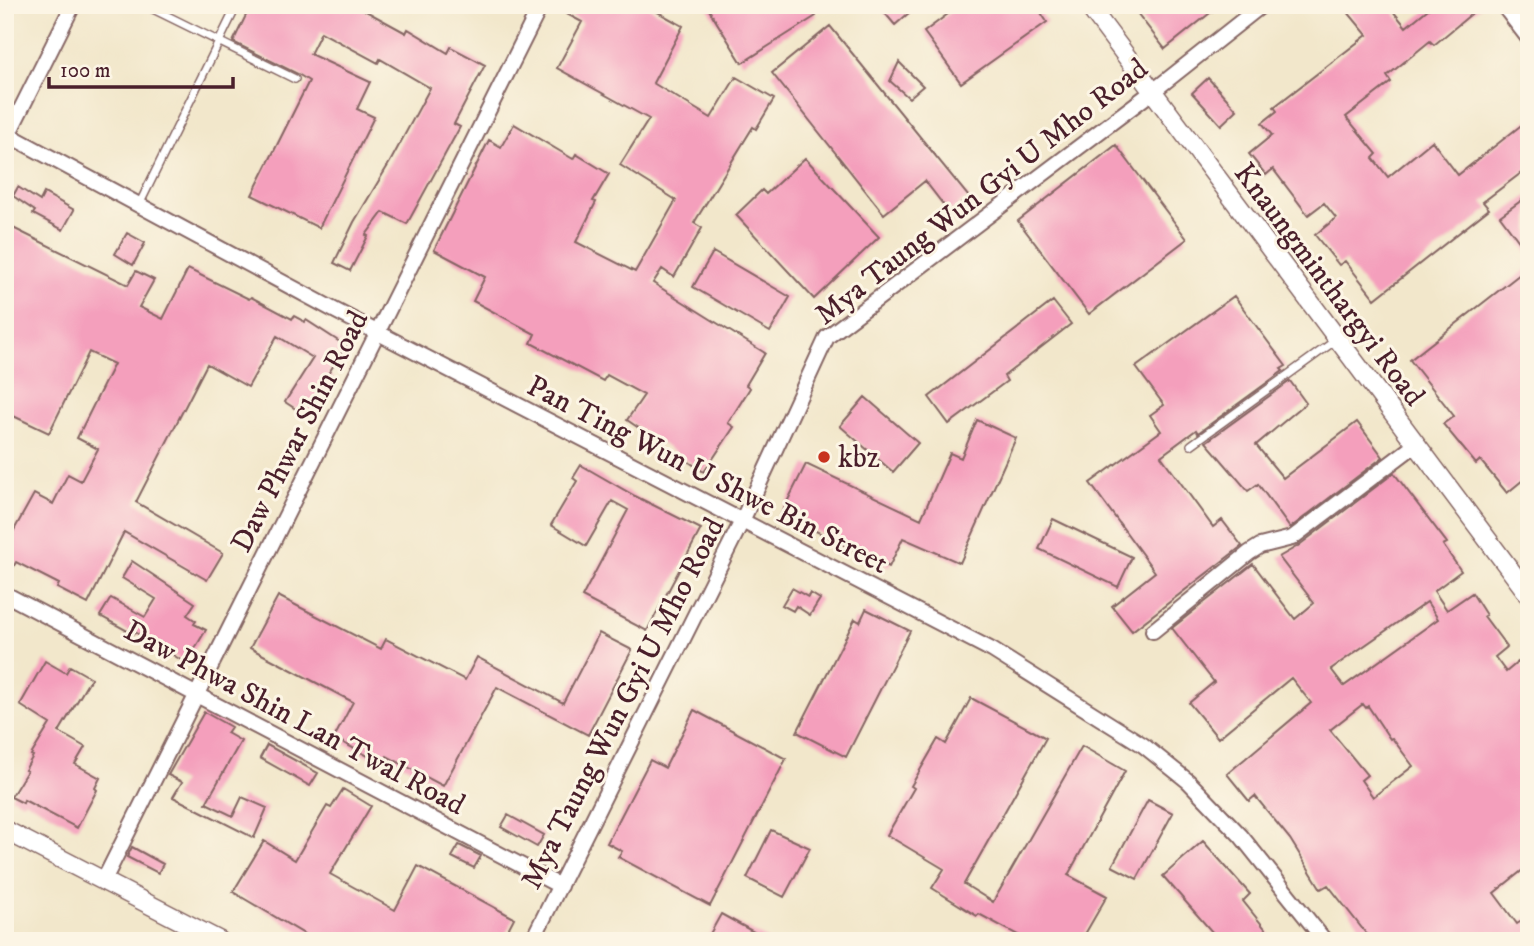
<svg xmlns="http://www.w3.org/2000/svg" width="1534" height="946" font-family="'IM FELL DW Pica',serif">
<rect width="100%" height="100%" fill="#fcf5e5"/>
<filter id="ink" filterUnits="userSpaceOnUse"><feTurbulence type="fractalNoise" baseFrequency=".0143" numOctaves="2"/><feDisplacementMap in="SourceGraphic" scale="14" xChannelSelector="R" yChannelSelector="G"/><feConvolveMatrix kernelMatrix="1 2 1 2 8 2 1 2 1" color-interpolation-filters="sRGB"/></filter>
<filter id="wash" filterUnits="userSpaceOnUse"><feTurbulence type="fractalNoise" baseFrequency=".00686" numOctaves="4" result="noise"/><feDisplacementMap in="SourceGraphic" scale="28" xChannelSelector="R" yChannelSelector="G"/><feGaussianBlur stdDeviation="1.57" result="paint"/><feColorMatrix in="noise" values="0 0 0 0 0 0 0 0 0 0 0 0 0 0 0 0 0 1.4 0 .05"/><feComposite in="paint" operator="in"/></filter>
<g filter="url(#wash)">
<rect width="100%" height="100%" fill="#f2e7cb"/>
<g id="blocks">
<path fill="#f49fbc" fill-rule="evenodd" d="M251,5H355L406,33L408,29L448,53L451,47L485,65L454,124L460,127L407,224L383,212L366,235L368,236L350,271L334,263L354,222L390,162L430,88L380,59L378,63L321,32L310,54L370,82L357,109L374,117L319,228L252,195L309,81L298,74L233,42Z
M569,5H645L683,26L653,83L711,118L736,77L774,99L756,129L753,127L694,223L702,228L674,277L662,269L653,283L765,353L746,385L750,388L728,423L734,427L704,472L627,420L644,395L607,375L603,381L531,343L535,334L473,301L485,277L434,250L489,140L501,147L514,124L573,159L576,154L609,174L593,201L596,202L576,242L635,272L676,200L620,165L649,119L557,68L582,22L565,13Z
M706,5H810L816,16L742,63Z
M878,5H918L895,25Z
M960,5H1036L1047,22L961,83L924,32Z
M1131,5H1220L1165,49Z
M1342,5H1388L1406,27L1433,5H1482L1434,45L1430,41L1387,76L1391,82L1346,117L1377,154L1373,158L1388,177L1432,141L1458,175L1529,119V167L1483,202L1489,209L1375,299L1345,261L1339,265L1315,235L1336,218L1324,203L1308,215L1273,169L1266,175L1249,154L1272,135L1262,123L1277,111L1274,107L1367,35Z
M830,26L969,197L949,212L925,181L884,214L772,73Z
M899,62L923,86L909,98L890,81Z
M1208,78L1237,110L1221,125L1192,93Z
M1116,145L1187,239L1089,314L1018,221Z
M805,158L879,237L814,299L736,215L762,190L766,194Z
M18,187L40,201L44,193L74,210L63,230L33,214L35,211L13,196Z
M1529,195V255L1500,216Z
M9,226L128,285L136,271L154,280L139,307L163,319L188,269L249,299L251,297L292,319L294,316L305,322L306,320L346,346L328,374L334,377L308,417L285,402L313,358L277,336L248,387L207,364L136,502L223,553L207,580L124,532L88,604L57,588L59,584L16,562L5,582V528L13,532L34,494L53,504L68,474L81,481L98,449L77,438L114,364L89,352L49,433L5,412V234Z
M127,233L145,243L133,265L115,254Z
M713,252L790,297L770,332L693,287Z
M1529,267V475L1507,493L1480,460L1476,464L1443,424L1454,416L1410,360Z
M1234,296L1286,366L1281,369L1283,371L1198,433L1196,430L1161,456L1213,527L1222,520L1242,546L1132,631L1112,606L1155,572L1090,483L1161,431L1150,415L1164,405L1136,367Z
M1053,301L1071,324L1004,376L1007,381L949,424L929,397Z
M1290,381L1306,403L1256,445L1283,478L1357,422L1383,457L1290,528L1258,484L1248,491L1206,442Z
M865,397L918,443L893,472L840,426Z
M977,420L1016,438L960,563L903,538L889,567L781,514L806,464L921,519L950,453L961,458Z
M581,465L635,496L701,529L647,631L582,597L628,510L612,501L586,546L551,525L577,481L573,478Z
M1394,473L1447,543L1443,545L1461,571L1434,591L1447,610L1472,593L1486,615L1484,616L1507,647L1495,657L1506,672L1518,662L1529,674V865L1494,893L1517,924L1529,916V941H1372L1328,885L1321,889L1290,839L1255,796L1249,801L1227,774L1311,703L1291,678L1218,738L1189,703L1214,682L1172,628L1253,564L1295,619L1314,603L1279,557L1298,546ZM1427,602L1438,619L1344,686L1331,669ZM1363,704L1366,708L1368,706L1390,739L1392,738L1413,766L1373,797L1361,780L1367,775L1330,730Z
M1053,519L1132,557L1118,587L1039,549Z
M132,561L195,603L187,615L196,621L194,624L206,630L186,663L135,632L133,634L100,616L111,598L145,617L156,599L122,578Z
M792,588L808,597L810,593L820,599L810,615L796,606L793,611L782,605Z
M278,596L381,649L386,639L465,680L477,657L563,703L599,633L632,650L588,735L497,687L443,786L387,756L383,764L334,738L353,702L250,648Z
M866,609L910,631L846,757L797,732L855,619L860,622Z
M45,661L66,673L70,666L91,678L59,732L85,747L75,764L100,778L95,788L97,790L77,828L24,800L23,803L11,797L27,771L25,770L33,756L31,755L50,724L20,705Z
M971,698L1046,738L964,884L993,902L1082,746L1125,771L1068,875L1107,896L1081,941H1029L979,914L977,916L932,888L944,869L887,835L914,788L911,786L938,739L946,744Z
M694,710L786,759L710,906L618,857L622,851L607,843L650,760L665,768Z
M204,712L231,727L227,733L241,741L206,803L233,816L242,797L267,808L254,838L173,797L182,782L168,775Z
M267,745L318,773L310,786L260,758Z
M343,789L371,806L330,874L395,910L418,866L514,918L502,941H307L309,937L233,892L264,841L295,860L327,806L331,808Z
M1148,800L1173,813L1137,879L1112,866Z
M508,815L544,835L537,847L501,827Z
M771,830L810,848L784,897L747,878Z
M1203,841L1250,894L1243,901L1275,941H1205L1214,934L1163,876Z
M459,845L481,856L474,868L452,857Z
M132,847L163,864L158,873L127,857Z
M721,914L770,941H706Z"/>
</g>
</g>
<g filter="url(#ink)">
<use href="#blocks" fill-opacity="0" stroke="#856563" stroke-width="2"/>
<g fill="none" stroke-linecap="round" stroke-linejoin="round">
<g stroke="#856563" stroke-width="10">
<path id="service" d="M145,5L295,79
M139,205L237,5
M1191,445L1336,340"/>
</g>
<g stroke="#856563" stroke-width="18">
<path id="minor" d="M1503,5L1529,39
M5,133L334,310L992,650L1143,745L1188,781L1241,836L1325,941
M5,141L73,5
M5,594L560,886
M1153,631L1249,553L1260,546L1292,538L1415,445
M104,880L541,5
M532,941L742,521L827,337L1152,92L1262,5"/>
</g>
<g stroke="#856563" stroke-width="21">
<path id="tertiary" d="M1088,5L1529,595
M5,830L220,941"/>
</g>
<use href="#service" stroke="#fff" stroke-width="7"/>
<use href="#minor" stroke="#fff" stroke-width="14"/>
<use href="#tertiary" stroke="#fff" stroke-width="18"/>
</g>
</g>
<circle fill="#c8321e" stroke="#fcf5e5" stroke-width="2.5" cx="824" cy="457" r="7"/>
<g text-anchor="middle" stroke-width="6" stroke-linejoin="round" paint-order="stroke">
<g font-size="30" fill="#4a1f2b" stroke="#fcf5e5">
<text transform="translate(981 191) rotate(-38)" y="10">Mya Taung Wun Gyi U Mho Road</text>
<text transform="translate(1330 284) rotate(53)" y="10">Knaungminthargyi Road</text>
<text transform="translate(299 431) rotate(-63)" y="10">Daw Phwar Shin Road</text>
<text transform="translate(708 474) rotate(27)" y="10">Pan Ting Wun U Shwe Bin Street</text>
<text transform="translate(622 703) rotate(-63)" y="10">Mya Taung Wun Gyi U Mho Road</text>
<text transform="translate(295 717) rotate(28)" y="10">Daw Phwa Shin Lan Twal Road</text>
</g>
<g font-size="30" fill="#4a1f2b" stroke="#fcf5e5" text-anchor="start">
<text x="838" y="467">kbz</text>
</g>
</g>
<rect width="1534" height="946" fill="none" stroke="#fcf5e5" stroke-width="28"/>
<path d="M49 77v10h184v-10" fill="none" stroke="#4a1f2b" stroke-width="3.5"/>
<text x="60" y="77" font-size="21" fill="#4a1f2b" stroke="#fcf5e5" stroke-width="5" paint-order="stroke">100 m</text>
</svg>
